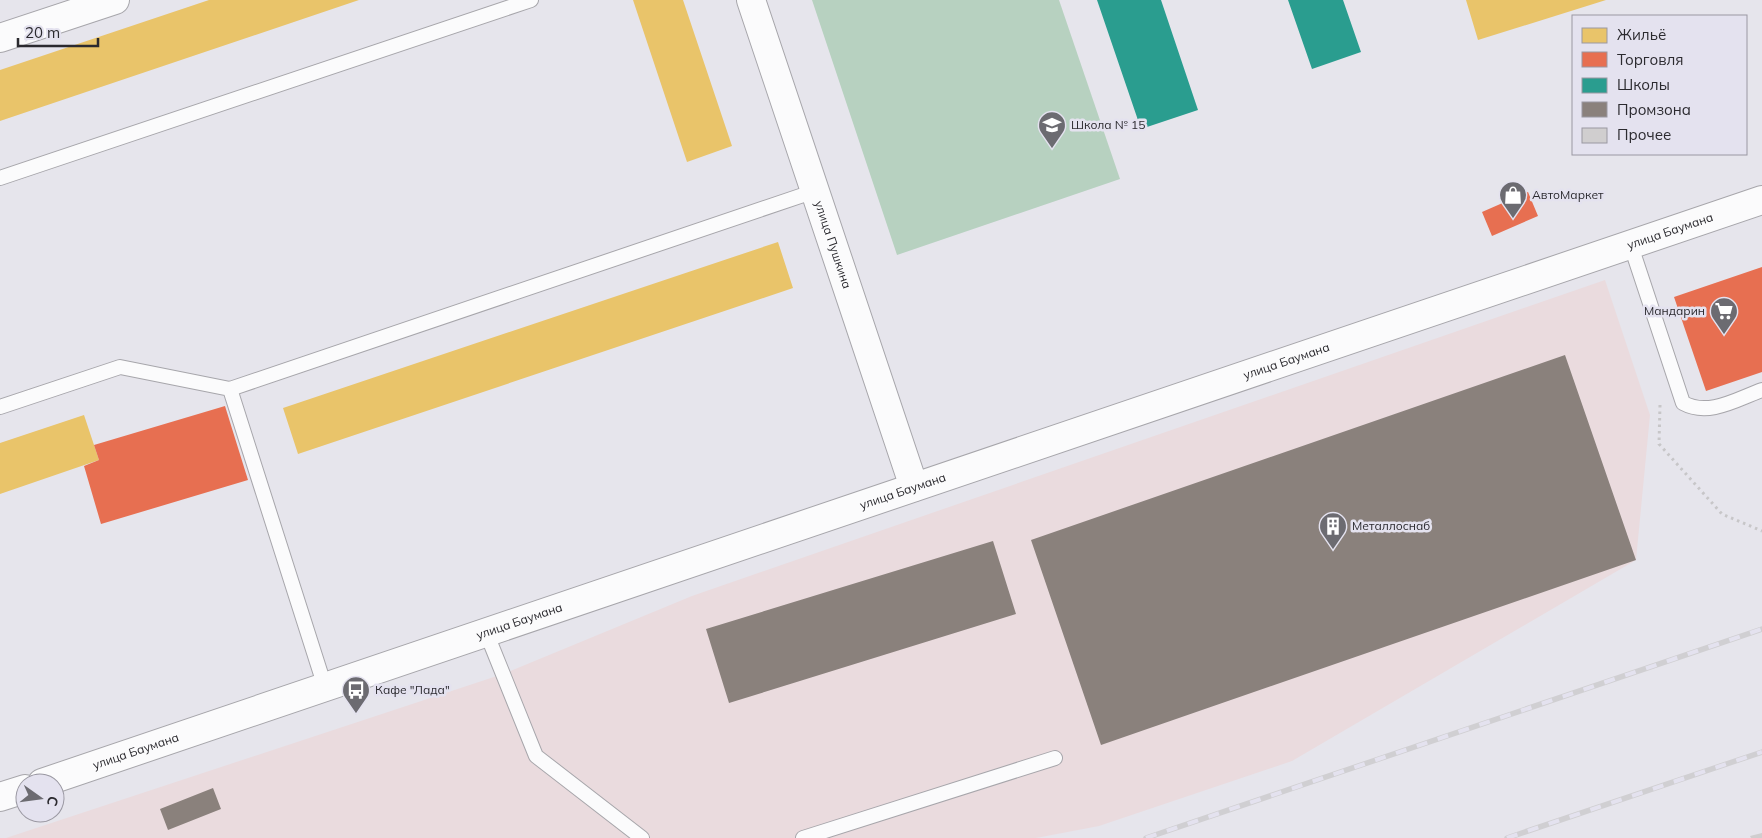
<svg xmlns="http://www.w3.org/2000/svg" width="1762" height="838" font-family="Mulish,sans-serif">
<rect width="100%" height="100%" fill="#e6e5ec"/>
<path fill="#eadbde" d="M1605,280L1650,415L1636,560L1292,761L1099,826L1036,838H6L503,674L692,596Z"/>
<path fill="#b7d1c0" d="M812,0H1059L1120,179L897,255Z"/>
<path fill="#e9c46a" d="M209,0H359L0,121V70Z
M633,0H683L732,146L687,162Z
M1466,0H1606L1478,40Z
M778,242L793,288L298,454L283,408Z
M84,415L99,460L0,494V443Z"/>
<path fill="#e76f51" d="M1528,192L1538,216L1492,236L1482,212Z
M1762,267V372L1706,391L1674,297Z
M225,406L248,480L101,524L84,466L99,460L94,445Z"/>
<path fill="#2a9d8f" d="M1097,0H1161L1198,110L1141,129Z
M1288,0H1343L1361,52L1312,69Z"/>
<path fill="#8a817c" d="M1565,355L1636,560L1101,745L1031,540Z
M993,541L1016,614L729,703L706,629Z
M213,788L221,809L168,830L160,809Z"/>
<path fill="#d0cecf" d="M1762,833V838H1751L1750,836Z"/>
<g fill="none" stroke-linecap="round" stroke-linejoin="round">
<g stroke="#a7a6ab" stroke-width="16">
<path id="lane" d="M0,178L531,0
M1631,246L1683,403C1709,417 1737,399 1762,390
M230,389L815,191
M0,407L120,367L230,389L325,687
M486,632L536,756L642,838
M803,838L1055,758"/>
</g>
<g stroke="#a7a6ab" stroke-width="30">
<g id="street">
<path id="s1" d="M751,0L914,487"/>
<path d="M0,38L115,0"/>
</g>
</g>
<g stroke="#a7a6ab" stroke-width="30">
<g id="primary">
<path id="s2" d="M42,783L1762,200"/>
<path d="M0,797L25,789"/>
</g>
</g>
<path stroke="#c7c6c8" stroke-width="3" stroke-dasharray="2.5 4" stroke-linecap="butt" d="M1660,405L1659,444L1722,514L1762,531"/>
<use href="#lane" stroke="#fbfbfc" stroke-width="14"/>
<use href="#street" stroke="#fbfbfc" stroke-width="28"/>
<use href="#primary" stroke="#fbfbfc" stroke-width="28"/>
<g stroke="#d0cfd2" stroke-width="5.5">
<path id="rail" d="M1146,838L1762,629
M1507,838L1762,752"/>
</g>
<use href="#rail" stroke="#e4e2ef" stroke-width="4" stroke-dasharray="11" stroke-linecap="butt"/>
</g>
<defs>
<g id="school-pin" transform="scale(1.4375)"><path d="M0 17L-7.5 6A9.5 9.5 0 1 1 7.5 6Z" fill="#6c6b71" stroke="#e4e2ef"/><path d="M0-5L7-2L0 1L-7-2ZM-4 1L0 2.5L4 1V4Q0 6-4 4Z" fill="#fff"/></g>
<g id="shop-pin" transform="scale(1.4375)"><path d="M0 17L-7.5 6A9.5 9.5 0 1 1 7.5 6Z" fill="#6c6b71" stroke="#e4e2ef"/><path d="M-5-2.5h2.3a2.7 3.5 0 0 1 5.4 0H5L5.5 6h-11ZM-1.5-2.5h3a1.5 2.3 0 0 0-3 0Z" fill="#fff"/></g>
<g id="supermarket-pin" transform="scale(1.4375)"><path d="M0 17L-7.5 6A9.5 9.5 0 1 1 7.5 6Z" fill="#6c6b71" stroke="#e4e2ef"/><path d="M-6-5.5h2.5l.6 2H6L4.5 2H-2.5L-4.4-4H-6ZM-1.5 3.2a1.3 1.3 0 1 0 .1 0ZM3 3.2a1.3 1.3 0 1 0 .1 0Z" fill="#fff"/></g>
<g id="building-pin" transform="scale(1.4375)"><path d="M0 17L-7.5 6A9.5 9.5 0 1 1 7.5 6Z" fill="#6c6b71" stroke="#e4e2ef"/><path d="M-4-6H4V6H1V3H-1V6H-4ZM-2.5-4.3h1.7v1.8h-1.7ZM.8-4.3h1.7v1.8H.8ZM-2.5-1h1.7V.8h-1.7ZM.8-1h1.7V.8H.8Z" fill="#fff"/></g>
<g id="bus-pin" transform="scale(1.4375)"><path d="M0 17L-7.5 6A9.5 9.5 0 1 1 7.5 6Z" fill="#6c6b71" stroke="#e4e2ef"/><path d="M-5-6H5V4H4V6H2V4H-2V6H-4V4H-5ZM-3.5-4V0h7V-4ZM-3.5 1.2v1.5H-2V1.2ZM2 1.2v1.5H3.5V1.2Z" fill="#fff"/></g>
</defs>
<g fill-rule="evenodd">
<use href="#school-pin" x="1052" y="125"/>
<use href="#shop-pin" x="1513" y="195"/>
<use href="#supermarket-pin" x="1724" y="311"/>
<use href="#building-pin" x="1333" y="526"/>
<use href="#bus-pin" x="356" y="690"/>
</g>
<g text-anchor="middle" stroke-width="5" stroke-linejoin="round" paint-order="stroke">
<g font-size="12" fill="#2b2a2f" stroke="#e4e2ef" text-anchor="start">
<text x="1071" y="129">Школа № 15</text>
<text x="1532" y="199">АвтоМаркет</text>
<text x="1705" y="315" text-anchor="end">Мандарин</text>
<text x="1352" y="530">Металлоснаб</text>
<text x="375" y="694">Кафе "Лада"</text>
</g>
<g font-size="12" fill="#2b2a2f" stroke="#e4e2ef">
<text dy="4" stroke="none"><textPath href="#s2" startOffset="1719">улица Баумана</textPath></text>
<text dy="4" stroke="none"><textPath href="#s1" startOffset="258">улица Пушкина</textPath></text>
<text dy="4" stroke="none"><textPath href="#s2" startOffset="1314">улица Баумана</textPath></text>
<text dy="4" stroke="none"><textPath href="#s2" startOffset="909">улица Баумана</textPath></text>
<text dy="4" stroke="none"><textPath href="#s2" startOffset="504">улица Баумана</textPath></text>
<text dy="4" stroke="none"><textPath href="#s2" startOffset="99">улица Баумана</textPath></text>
</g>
</g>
<rect x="1572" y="15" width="175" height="140" fill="#e4e2ef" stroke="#9a98a2"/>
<rect x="1582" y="28" width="25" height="15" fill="#e9c46a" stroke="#9a98a2"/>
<text x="1617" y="40" font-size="15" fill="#2b2a2f">Жильё</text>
<rect x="1582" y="52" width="25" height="15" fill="#e76f51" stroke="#9a98a2"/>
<text x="1617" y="65" font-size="15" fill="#2b2a2f">Торговля</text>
<rect x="1582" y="78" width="25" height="15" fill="#2a9d8f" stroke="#9a98a2"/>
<text x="1617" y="90" font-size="15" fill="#2b2a2f">Школы</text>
<rect x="1582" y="102" width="25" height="15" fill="#8a817c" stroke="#9a98a2"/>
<text x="1617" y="115" font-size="15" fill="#2b2a2f">Промзона</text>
<rect x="1582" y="128" width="25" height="15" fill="#d0cecf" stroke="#9a98a2"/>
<text x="1617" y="140" font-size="15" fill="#2b2a2f">Прочее</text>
<g transform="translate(40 798) rotate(104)"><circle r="24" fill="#e4e2ef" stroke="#9a98a2"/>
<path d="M0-4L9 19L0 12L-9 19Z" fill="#6c6b71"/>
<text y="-8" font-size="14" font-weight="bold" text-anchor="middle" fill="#2b2a2f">С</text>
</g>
<path d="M18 38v8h80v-8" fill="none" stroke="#2b2a2f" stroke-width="2.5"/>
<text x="25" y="38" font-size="15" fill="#2b2a2f" stroke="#e4e2ef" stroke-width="4" paint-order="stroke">20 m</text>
</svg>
